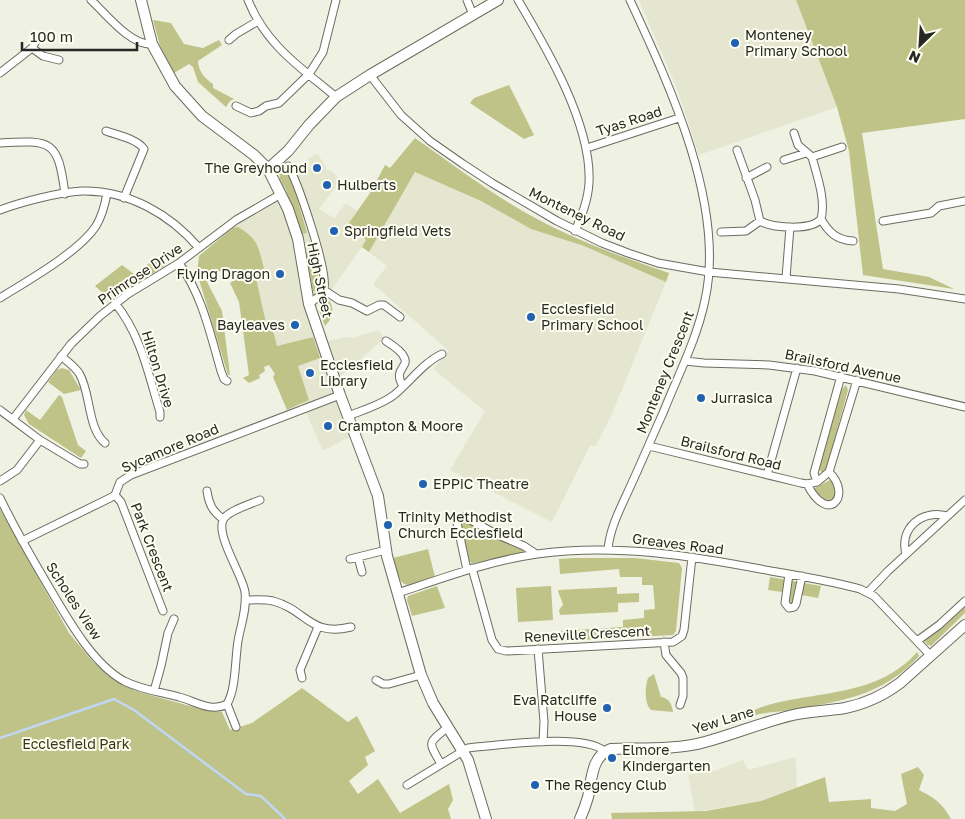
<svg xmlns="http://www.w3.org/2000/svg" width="965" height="819" font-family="'Golos Text',sans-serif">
<rect width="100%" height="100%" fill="#eff1e3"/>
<path fill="#e4e6d0" d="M639,0H796L837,107L699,155L676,86Z
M318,154L328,171L330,170L341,180L319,209L334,218L346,203L357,211L350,223L366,241L330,292L311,312L321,343L345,337L353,338L378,330L385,338L335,381L354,434L323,451L302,403L309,400L298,366L313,337L277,347L274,334L266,323L256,278L264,268L256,242L250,234L238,227L232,228L236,220L281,194L276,183L310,166L308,158Z
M415,172L481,201L531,229L584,246L666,282L611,416L595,447L590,445L552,522L450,470L485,411L433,369L449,351L373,284L387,266L369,252Z
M796,757L797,788L761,801L695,812L688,775L718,770L743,760L748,770Z"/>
<path fill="#bfc388" d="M796,0H965V119L862,133L883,269L929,277L954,289L863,275L849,151L837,107Z
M153,20L171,23L184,44L203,48L219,40L222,45L198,61C198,70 205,79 213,84V88L234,99L230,101L226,107L198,82L193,67L189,64L174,73L160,46Z
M509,85L534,135L524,139L470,103L474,98Z
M415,138C455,166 495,197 539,220C580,242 625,258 669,273L666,282L584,246L531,229L481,201L415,172L369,252L362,247L366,240L350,227L352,225L349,223L370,193L385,165L390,168Z
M283,165L292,181L307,233L301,234L286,190L280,179L279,171Z
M238,227C259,239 258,247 264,268L256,278L266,323L274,334L277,346L313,337L320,358L298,366L309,400L287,410L273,377L275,374L269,365L264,367L265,371L259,375L260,378L249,383L243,378L249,375L239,302L230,283L236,279L229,267L205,278L222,311L230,375H228L197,273L199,256L232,228Z
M306,252L314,256L319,283L318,293L313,291Z
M155,259L166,265L111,300L95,286L122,265L134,274Z
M325,299L329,300C335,309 333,318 325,326L319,310V306Z
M62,368L69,370L81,390L64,394L48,382L57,370Z
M846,385L848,390L827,467L825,471L822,473L819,469L820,464L842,389Z
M59,395L62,397L78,445L86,451L81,458L29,424L24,415L26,410L40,420Z
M830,480L832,481L836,495L832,501H823L814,491L815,488Z
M0,509L69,633L94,663L116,680L136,691L204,710L222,712L230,730L252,723L302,688L348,722L357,716L375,751L365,757L368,765L349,781L358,794L378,779L400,813L449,784L453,800L448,809L451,819H0Z
M464,521L525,550V553L473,564L468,560L460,525Z
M428,549L435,577C403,588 402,592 393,558Z
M574,558H635L679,563L682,568L676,631L673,635L562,641L561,631L623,627V620L644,618V610L655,609L653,585H642V577H620L619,569L560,574L559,559Z
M770,577L821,586L818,598L796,594L793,603L791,604L789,602V593L768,590Z
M437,586L445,608L412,616L407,600L408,596Z
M551,586L553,620L518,622L516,588Z
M617,587V594L639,593V602L618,603V612L560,615L559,610L563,605C562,599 559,596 558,590Z
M965,604V613L931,646L926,644L925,640Z
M917,652L919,656C883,696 841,701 791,710C780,712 767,712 756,715C747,718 737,723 728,726L729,721C741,716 754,709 768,705C819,691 879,696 917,652Z
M654,674L661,697C669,698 672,704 673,712L651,710C644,703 645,688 648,678Z
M918,767L924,775L919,790C935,798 942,803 951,819H612L611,813L706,811L761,801L825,777L829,802L871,799V808L895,811L907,804L901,774Z"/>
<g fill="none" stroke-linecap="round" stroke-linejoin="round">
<path stroke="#c0d6f3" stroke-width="2.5" d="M0,738L114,699L134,710L246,794L261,796L285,819"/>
<g stroke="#6b6c60" stroke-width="9">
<path id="street" d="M91,0C106,14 131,46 152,44
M248,0C266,45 300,67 336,97
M467,0L473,15
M518,0C547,49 592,125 589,183C588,200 582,215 575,231
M229,40L236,34L258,21
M32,48L43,56L59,60
M0,73L32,48L36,41
M370,75L401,115L430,141L463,164L492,183L557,221L602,243L628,253L658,263L709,272L899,289L965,299
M236,106L251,113L259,111L266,106L279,103L309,74L323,52L336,0
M106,131C117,135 137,139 144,149L124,198
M794,133L798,145L812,157L842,147
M0,143C52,140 58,140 65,194
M587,148L679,118
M737,150L755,200L760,221C772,228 811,231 821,219C826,200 817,176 812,157
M784,160L806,153
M288,166C298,182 328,271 324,288C322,296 315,299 309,304
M746,178L767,167
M0,210C21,202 60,192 82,191C128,190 170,214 199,248
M821,219C829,233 837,240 853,241
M883,221L931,213L939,206L965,201
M721,232L746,231L760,221
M179,263C202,295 210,333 221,371L224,379L227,381
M786,278L790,227
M324,290L339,300L352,303L367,311L379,305H384L400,317
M0,298C27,281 79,252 96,226C102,216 105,205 107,193
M115,303C141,335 148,373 160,412V417
M386,341C392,345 401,350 404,357C410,367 392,369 403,386
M61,356C67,361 74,366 79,373C91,392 87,428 105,443
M685,361L704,363L769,365L815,371L965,407
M0,410L40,440L80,464H84
M348,416C363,410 381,405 394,395C409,383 424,362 442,354
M13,419L71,344L100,316L128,294L179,263L236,220L281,194
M649,446L801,483L807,484L817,482L829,472L857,380
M767,475L797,368
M0,481L17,470L40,440
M817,482L814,473L841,376
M807,484C828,526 853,495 829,472
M207,491C209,504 212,511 223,519
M115,495L121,502L163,611
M0,498C14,527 30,555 46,582C65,614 91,663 124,681C142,690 161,692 179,697C195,701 211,713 227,704C236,690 235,659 238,641C241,624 247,609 245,592C242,574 216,536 223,520C227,511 251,504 260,500
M22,541L110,498L115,495L120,482L131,475L340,395
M608,549C610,527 622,505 631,485C642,461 652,437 663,413C678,375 697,339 705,300C726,205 669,84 630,0
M906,554C899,528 922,509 947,516
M358,557L362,572
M350,559L386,550
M472,568L492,640L498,649L506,651L673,642L682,636L684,630L692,557
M467,570L457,523L461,517H465L496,534L524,546L536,554
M789,574L785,603L789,608L794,607L796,604L802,576
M868,592L888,571L965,500
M398,593C443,578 489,561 537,554C616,543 693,556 771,571C801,576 831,581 860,589L874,596L931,656
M245,600C254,600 264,599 273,601C307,610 309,637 351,627
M917,641L939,625L965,601
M664,642L666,655L681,673L683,678V696L680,705
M538,649L544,722L543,742
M302,678L300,670L318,627
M376,680L383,684H389L421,675
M154,691L161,666L168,633L174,619
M227,704L236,727
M441,764C428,741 427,744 448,727
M407,785L468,748L476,747C503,745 584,733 604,751"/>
</g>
<g stroke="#6b6c60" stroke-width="12">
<path id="secondary" d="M141,0L152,44L175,86L202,116L254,155L268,169L288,209L298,239L309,304L340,395L378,496L387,556L421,675L433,703L468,760L486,819
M268,169L288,151L309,125L336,97L370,75L498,0
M580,819C583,812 586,804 588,797C592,780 591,756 611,749C639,748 678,750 705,742C735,734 763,722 793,715C810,711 828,711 845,708C865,704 884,695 900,683L965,625"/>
</g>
<use href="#street" stroke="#fff" stroke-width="7"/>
<use href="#secondary" stroke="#fff" stroke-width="10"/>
</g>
<g fill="#2161b2" stroke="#fdfef0" stroke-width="2">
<circle cx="735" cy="43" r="5"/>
<circle cx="317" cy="168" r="5"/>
<circle cx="327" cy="185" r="5"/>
<circle cx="334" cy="231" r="5"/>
<circle cx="280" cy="274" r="5"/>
<circle cx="531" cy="317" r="5"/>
<circle cx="295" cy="325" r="5"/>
<circle cx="310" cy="373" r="5"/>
<circle cx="701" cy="398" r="5"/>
<circle cx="328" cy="426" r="5"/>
<circle cx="423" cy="484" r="5"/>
<circle cx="388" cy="525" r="5"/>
<circle cx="607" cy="708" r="5"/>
<circle cx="612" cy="758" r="5"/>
<circle cx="535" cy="785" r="5"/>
</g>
<g text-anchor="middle" stroke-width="4" stroke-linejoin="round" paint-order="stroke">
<g font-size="14" fill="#272823" stroke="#fdfef0" text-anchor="start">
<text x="745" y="40">Monteney<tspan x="745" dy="16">Primary School</tspan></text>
<text x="307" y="173" text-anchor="end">The Greyhound</text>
<text x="337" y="190">Hulberts</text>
<text x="344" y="236">Springfield Vets</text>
<text x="270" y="279" text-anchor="end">Flying Dragon</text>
<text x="541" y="314">Ecclesfield<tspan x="541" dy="16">Primary School</tspan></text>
<text x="285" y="330" text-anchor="end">Bayleaves</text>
<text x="320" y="370">Ecclesfield<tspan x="320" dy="16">Library</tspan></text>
<text x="711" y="403">Jurrasica</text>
<text x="338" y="431">Crampton &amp; Moore</text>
<text x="433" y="489">EPPiC Theatre</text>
<text x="398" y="522">Trinity Methodist<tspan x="398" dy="16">Church Ecclesfield</tspan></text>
<text x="597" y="705" text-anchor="end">Eva Ratcliffe<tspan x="597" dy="16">House</tspan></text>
<text x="622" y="755">Elmore<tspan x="622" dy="16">Kindergarten</tspan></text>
<text x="545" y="790">The Regency Club</text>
</g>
<g font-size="14" fill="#272823" stroke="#fdfef0">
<text transform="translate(629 121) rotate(-18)" y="5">Tyas Road</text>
<text transform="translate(577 214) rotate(26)" y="5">Monteney Road</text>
<text transform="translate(140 274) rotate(-34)" y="5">Primrose Drive</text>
<text transform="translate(320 280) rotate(78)" y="5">High Street</text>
<text transform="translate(843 366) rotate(12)" y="5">Brailsford Avenue</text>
<text transform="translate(158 369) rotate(73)" y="5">Hilton Drive</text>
<text transform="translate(665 372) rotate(-68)" y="5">Monteney Crescent</text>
<text transform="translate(170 448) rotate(-23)" y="5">Sycamore Road</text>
<text transform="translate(731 453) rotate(14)" y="5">Brailsford Road</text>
<text transform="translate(678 544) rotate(7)" y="5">Greaves Road</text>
<text transform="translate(152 547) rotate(69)" y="5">Park Crescent</text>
<text transform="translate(74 601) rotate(57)" y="5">Scholes View</text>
<text transform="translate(587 634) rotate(-3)" y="5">Reneville Crescent</text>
<text transform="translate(723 720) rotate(-17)" y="5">Yew Lane</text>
</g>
<g font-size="14" fill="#35360f" stroke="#fdfef0">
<text x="76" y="749">Ecclesfield Park</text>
</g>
</g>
<g transform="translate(920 45) rotate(205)" stroke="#fdfef0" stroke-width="4" paint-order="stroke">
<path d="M0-4L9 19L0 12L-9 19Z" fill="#272823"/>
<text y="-8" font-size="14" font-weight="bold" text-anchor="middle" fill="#272823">N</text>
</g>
<path d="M22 42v8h115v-8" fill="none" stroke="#272823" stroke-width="2.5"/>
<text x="30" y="42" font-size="15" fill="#272823" stroke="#fdfef0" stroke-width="4" paint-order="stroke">100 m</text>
</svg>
